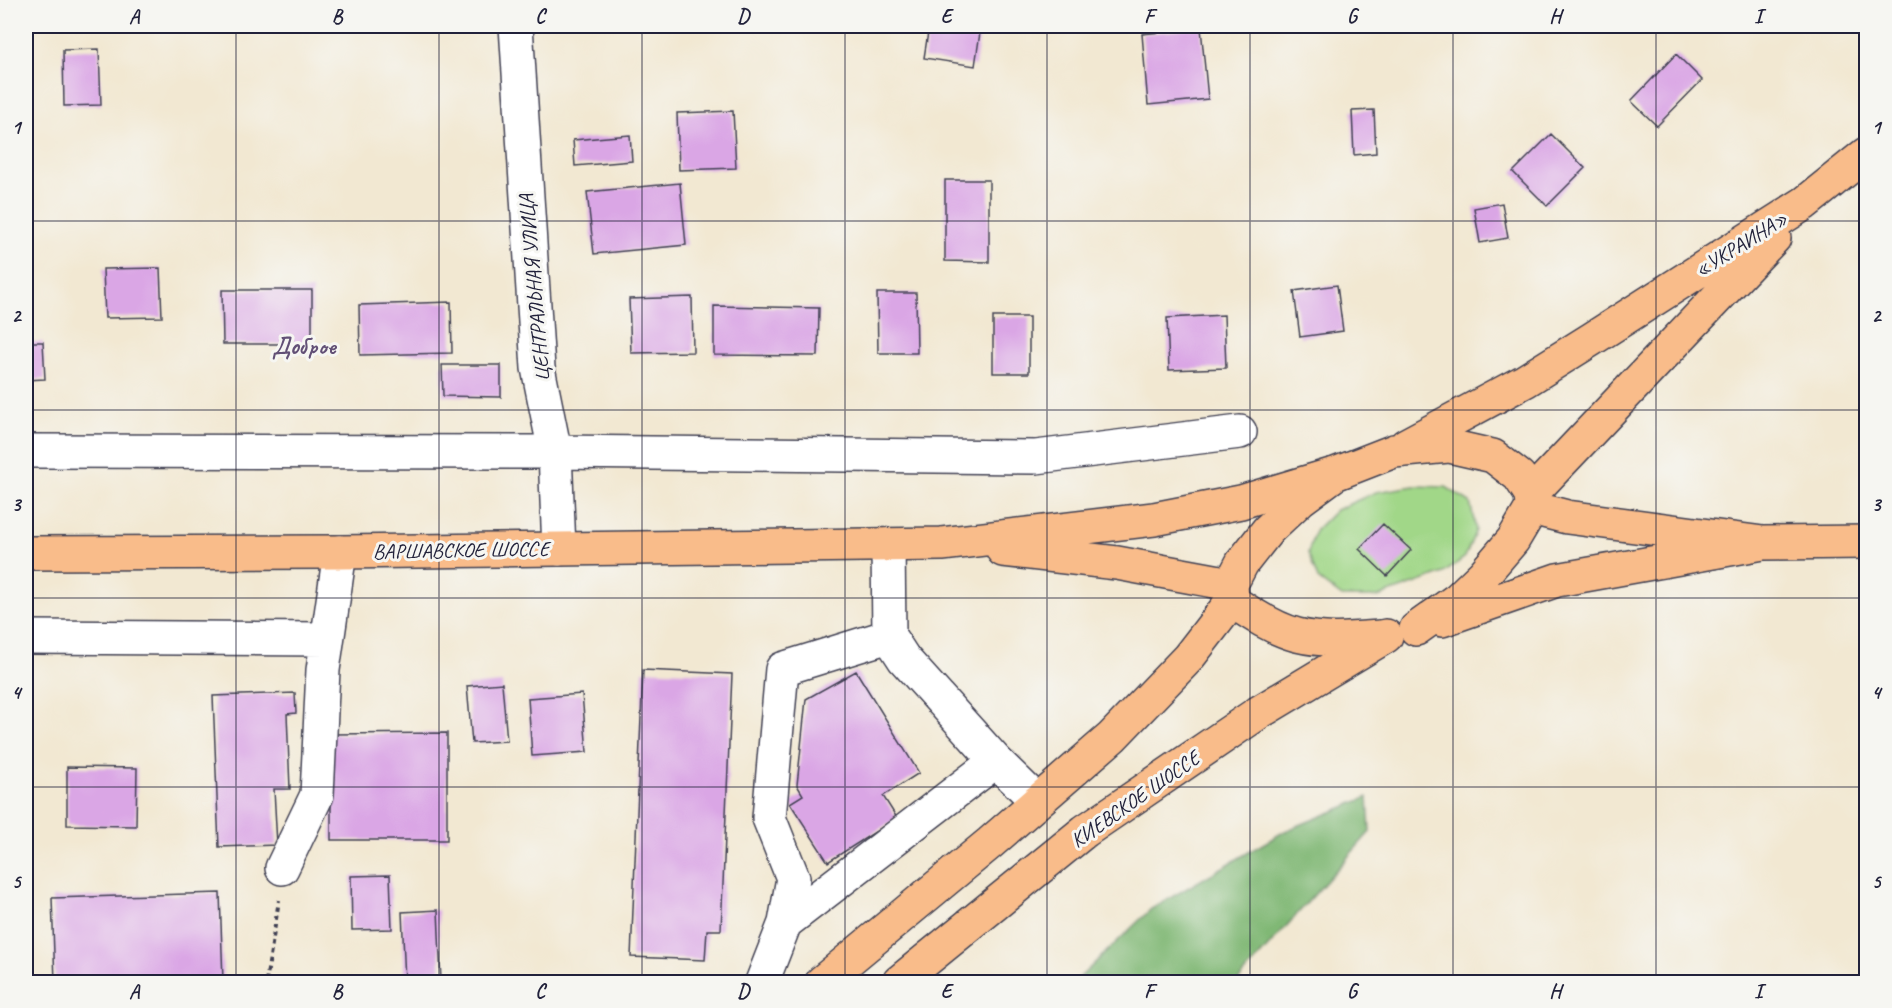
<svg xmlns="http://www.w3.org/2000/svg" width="1892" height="1008" font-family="Caveat,sans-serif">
<rect width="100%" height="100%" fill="#f6f6f2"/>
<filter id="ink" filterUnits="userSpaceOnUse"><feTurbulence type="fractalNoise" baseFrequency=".0167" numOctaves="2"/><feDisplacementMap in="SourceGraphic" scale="12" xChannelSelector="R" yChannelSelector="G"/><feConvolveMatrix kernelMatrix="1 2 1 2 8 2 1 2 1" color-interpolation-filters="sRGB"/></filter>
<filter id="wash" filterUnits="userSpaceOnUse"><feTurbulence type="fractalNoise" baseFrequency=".008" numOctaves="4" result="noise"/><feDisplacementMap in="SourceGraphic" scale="24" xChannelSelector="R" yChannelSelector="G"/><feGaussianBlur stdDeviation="1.35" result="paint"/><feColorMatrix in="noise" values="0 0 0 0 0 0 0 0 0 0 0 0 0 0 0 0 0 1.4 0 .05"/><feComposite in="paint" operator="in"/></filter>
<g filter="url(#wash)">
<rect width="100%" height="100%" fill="#f2e8d2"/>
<path fill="#a1d788" stroke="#627c62" stroke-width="1.5" d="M1414,486L1446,487L1470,502L1476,530L1465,557L1444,573L1378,597H1342L1318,579L1308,553L1315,531L1336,510L1376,492Z"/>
<path fill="#80b874" stroke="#516d58" stroke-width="1.5" d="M1368,797L1370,832L1237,982H1075L1151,909L1285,831Z"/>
<g id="blocks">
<path fill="#daa6e5" d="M929,26H981L975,66L924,58Z
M1201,28L1208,99L1148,105L1142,34Z
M99,49L101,105L64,106L63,50Z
M1676,54L1702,80L1657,126L1631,101Z
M1374,110L1376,153L1354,155L1352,111Z
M733,111L736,168L679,170L677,113Z
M1551,134L1585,168L1547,206L1513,172Z
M630,135L632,161L575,166L573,140Z
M945,180H989V262L945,261Z
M680,183L686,245L594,254L587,192Z
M1502,203L1508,238L1480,243L1474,208Z
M160,268L162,317L105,318L103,269Z
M1337,285L1343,331L1300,337L1294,291Z
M222,290H312V344H223Z
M877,293H916L917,353H878Z
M692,297L693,352L631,353L629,299Z
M451,302L452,353L360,355L359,305Z
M714,306L819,308L818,356L714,355Z
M1224,315L1226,368L1169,370L1167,318Z
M993,317H1029V373H993Z
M26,342H43L45,379L26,380Z
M442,365H501V397L443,396Z
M1383,524L1411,550L1387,576L1359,549Z
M643,670L732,674L721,930H707L705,960L631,957Z
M856,671L919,773L883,796L897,818L828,862L790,803L803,795L797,785L806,699Z
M502,683L507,741L472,743L467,686Z
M295,693L296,713L287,714L290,789H274L277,845L219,847L213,696Z
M582,694L587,752L532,756L528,698Z
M447,733V840H331V734Z
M67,767L137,768L136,826L67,825Z
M390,875L392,929L352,930L351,876Z
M220,893L223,982H55L52,898Z
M438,910L441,982H405L402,912Z"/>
</g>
</g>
<g filter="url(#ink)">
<use href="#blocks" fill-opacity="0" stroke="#414052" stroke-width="1.5"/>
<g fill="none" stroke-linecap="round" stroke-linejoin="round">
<g stroke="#414052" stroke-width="36">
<path id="minor" d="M516,26L538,368L555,452L559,549
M26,451L555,452L1036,457L1240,432
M888,545L889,636L904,659L996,761L1037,801
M26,637L327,639
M282,868L317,795L323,670L340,552
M785,923L996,761
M762,982L785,923L793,878L769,818L782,669L889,636"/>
</g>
<g stroke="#414052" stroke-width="36">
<path id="major" d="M1003,550L1117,563L1231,584
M26,553L340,552L942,544L1154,519L1241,502L1331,475"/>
</g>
<g stroke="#414052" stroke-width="36">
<path id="highway" d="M1406,445L1525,381L1592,339L1805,203L1866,154
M1531,494L1774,238
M1532,508L1567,517L1763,543L1866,542
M1232,601L1231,584L1242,563L1268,530L1301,499L1335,474L1394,451L1449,446L1493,456L1519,476L1531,494L1532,508L1513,540L1483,575L1458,599L1416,629
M1232,601C1251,614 1274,629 1297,635C1325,642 1353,639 1380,637
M1442,620L1557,580L1763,543
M822,982L990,843L1112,737L1188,658L1232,601
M899,982L1085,831L1258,713L1386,636"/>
</g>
<path stroke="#414052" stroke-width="4" stroke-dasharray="4.5 4.5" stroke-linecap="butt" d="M266,982L279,900"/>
<use href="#minor" stroke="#fff" stroke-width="33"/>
<use href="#major" stroke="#f9bc8a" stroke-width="33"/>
<use href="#highway" stroke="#f9bc8a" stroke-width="33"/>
</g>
</g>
<path fill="none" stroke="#22223b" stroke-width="1.5" stroke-opacity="0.55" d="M236,26V982M439,26V982M642,26V982M845,26V982M1047,26V982M1250,26V982M1453,26V982M1656,26V982M26,221H1866M26,410H1866M26,598H1866M26,787H1866"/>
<g text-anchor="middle" stroke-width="6" stroke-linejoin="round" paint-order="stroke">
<g font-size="21" fill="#22223b" stroke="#f6f6f2">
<text transform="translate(1741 244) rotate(-32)" y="7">«УКРАИНА»</text>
<text transform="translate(534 288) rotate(-95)" y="7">ЦЕНТРАЛЬНАЯ УЛИЦА</text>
<text transform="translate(461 550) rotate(-1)" y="7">ВАРШАВСКОЕ ШОССЕ</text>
<text transform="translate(1135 799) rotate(-35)" y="7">КИЕВСКОЕ ШОССЕ</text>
</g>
<g font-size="24" font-weight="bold" fill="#625076" stroke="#f6f6f2">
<text x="304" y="354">Доброе</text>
</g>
</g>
<rect width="1892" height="1008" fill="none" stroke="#f6f6f2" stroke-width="66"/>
<rect x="33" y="33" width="1826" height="942" fill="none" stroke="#22223b" stroke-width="2"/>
<g font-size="20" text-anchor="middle" font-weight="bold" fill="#22223b">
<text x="134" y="23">A</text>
<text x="337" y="23">B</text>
<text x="540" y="23">C</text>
<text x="743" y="23">D</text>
<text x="946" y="23">E</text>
<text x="1149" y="23">F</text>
<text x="1352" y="23">G</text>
<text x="1555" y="23">H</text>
<text x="1758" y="23">I</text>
<text x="16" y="134">1</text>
<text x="1876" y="134">1</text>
<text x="16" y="322">2</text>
<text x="1876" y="322">2</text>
<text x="16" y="511">3</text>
<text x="1876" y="511">3</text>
<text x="16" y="699">4</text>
<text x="1876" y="699">4</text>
<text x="16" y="888">5</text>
<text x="1876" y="888">5</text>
<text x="134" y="998">A</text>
<text x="337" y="998">B</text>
<text x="540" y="998">C</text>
<text x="743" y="998">D</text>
<text x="946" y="998">E</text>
<text x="1149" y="998">F</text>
<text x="1352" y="998">G</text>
<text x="1555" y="998">H</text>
<text x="1758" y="998">I</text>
</g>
</svg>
